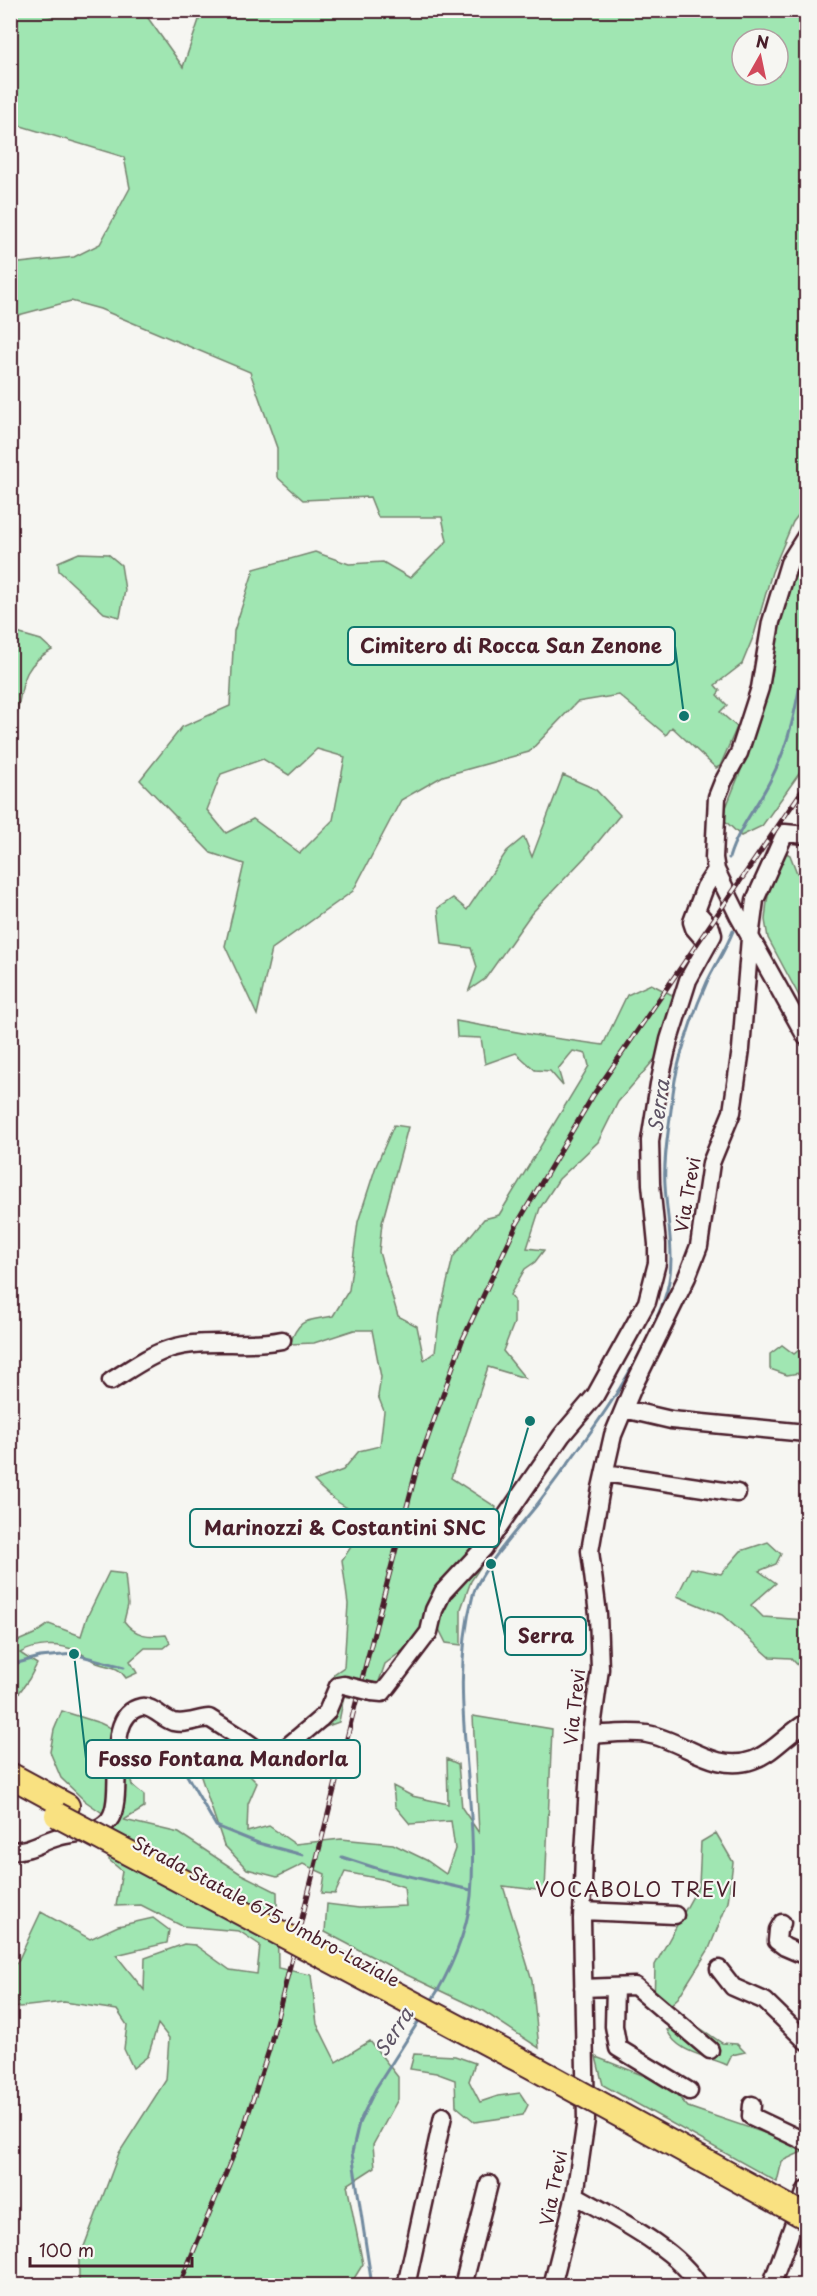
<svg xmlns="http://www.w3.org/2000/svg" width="817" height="2296" font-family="'Playpen Sans',sans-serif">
<rect width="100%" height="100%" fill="#f6f6f2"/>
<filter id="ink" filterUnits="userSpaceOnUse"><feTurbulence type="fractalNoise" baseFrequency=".0167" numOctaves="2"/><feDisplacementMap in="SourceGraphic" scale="12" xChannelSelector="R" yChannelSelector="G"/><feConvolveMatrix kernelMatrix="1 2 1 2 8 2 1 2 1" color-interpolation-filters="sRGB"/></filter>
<g filter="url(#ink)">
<path fill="#a0e6b2" stroke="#75826e" stroke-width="1.5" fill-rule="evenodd" d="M11,10L35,11L51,16L104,11H143L183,67L202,11H806V505L793,522L772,572L754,635L742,664L715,685L720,691L717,695L727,705L720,712L737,727L720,766L716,768L672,727L666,735L619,695L577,702L529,752L443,776L401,800L353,891L272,949L257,1015L225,946L244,864L211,853L140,780L182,727L230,706L234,631L254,569L315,552L349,564L383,562L410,578L447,541L442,517H378L370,497L303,500L277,477V448L250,372L100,309L71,301L11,317V264L74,257L100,244L130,188L124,157L11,123L16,47L11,29ZM742,39H778V75H742ZM317,749L345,757L333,820L300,853L253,819L226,833L207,810L221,774L263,759L289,775Z
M79,553L108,554L121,565L125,590L120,617L104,613L59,571L58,562Z
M806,556V764L762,826L741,836L722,818C735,783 751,749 761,715C777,663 776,602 806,556Z
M10,631L41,640L52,650C19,666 23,690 15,722L10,719Z
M563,775L595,789L620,815L589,853L531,914L485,979L469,990L477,967L471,948L442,944L438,908L453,898L467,910L507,851L524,837L532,857Z
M783,851L790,855L797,873L806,875V1009L768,938L765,920L767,901L776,860Z
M651,984L676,997L660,1053L618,1102L598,1142L559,1179L540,1208L527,1248L544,1250L535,1262L525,1269L510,1295L514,1300V1323L503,1351L525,1378L488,1367L451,1478L496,1507L489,1554L471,1581L461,1609V1645L446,1643L435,1621L419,1638L385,1664L372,1702L344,1696L339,1722L325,1727L334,1674L344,1667L348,1604L342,1560L364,1528L368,1517C345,1509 331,1499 314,1481L343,1470L359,1451L380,1446L384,1411L378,1396L381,1377L372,1330H354L314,1343L290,1344C299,1317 307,1321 333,1316L349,1290L358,1222L376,1166L394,1125L408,1127L382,1223L379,1252L398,1316L417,1326L424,1360L435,1352L440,1313L453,1257L484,1219L499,1215L589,1066L586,1054L573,1051L558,1069L563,1086L550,1071L535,1070L516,1053L485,1064L481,1038L457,1037L456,1021L539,1036L603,1045L627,995Z
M806,1344V1403L803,1402V1387L799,1373L787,1375L770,1369V1354L782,1345L794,1354Z
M768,1542L781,1554L776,1564L759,1571L776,1583L751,1605L763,1617L806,1620V1674L791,1658L770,1657L722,1615L677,1596L691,1568L721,1574L741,1551Z
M109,1572L125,1574L128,1605L124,1621C135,1636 148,1637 166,1635L170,1643L164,1648H145L130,1661L137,1673L126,1678C117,1665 110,1668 97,1663C90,1659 83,1654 76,1651C59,1643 36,1644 20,1653L37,1664L29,1679L11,1704V1644L34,1634L49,1624L81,1636L87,1617Z
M62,1711L100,1723L127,1736L126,1760L132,1785L144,1795V1808L124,1820L179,1833L241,1874L277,1892L278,1968L311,1975L317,2024L336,2062L370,2041L398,2077V2099L373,2145L375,2167L347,2185L363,2264L350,2285H79V2260L119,2153L166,2080L169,2038L158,2024L148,2056L133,2068L124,2049L127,2025L117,2010L64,2002L11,2008L10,1970L18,1961L41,1912L90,1939L118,1926L153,1918L169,1930L167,1943L116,1955L144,1990L145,1958L184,1944L195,1945L230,1970L257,1974L260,1945L239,1931L182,1926L141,1905L116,1906L122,1871L109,1860L114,1821L85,1801L61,1778L50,1752L54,1730Z
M473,1716L552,1729L545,1891L503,1886L532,1980L539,2048L483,2011L405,1974L325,1932L327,1904L359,1908L406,1906L404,1887L381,1879L345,1872L335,1894L322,1893L325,1874L303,1864L277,1877L247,1869L224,1845L198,1768L187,1753L203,1758L212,1747L238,1764L257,1783L248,1804L247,1832L269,1826L295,1844L341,1839L393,1844L426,1860L446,1874L455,1849L451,1821L410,1824L395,1806L393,1786L412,1796L448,1804L447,1759L458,1764L462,1808L479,1833Z
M716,1833L733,1862L728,1902L709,1949L678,1998L660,2014L654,2006L655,1965L699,1885L701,1842Z
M694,2024L722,2043L737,2044L745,2052L732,2055L727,2065C706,2055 678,2054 667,2030Z
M414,2054L455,2056L475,2063L469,2081L480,2102L498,2096L520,2093L528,2105L523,2115L475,2122L456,2106L455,2080L436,2073L410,2069Z
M596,2057L668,2085L688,2107L797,2144L802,2152L782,2161L777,2182L603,2085Z"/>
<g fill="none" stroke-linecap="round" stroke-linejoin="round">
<path stroke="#718a9f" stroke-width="3" d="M729,858C738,828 759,804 772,777C792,738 798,695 806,652
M10,1665L40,1657L74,1654L124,1667
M177,1758L216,1826L258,1843L303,1855
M342,1857L382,1870L471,1890
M430,2003C450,1973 467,1932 471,1896C480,1796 446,1694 473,1595C479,1572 520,1526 536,1506C585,1441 635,1377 664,1300C678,1262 667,1224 665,1185C663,1156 670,1123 673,1093C677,1060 693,1013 707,982C715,965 726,949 733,931
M368,2286L371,2279L352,2153L359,2123L376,2088L420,2019"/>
<g stroke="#4a1f2b" stroke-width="21">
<path id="minor" d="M806,536L789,563L771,622L760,688L739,753L723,782L717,797L714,858L716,870L738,915L806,1037
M707,943L694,928L692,922L705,887L716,870
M111,1381C129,1370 149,1355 169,1349C205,1337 245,1348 282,1340
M624,1409L671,1420L806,1433
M605,1473L737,1493
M372,1692L382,1693L388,1686L429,1632L434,1610L443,1592L484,1548L562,1435L595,1396L647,1302L657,1263V1244L651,1184L650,1141L659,1084L669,1040L688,980L713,935L711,928L696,911
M591,1735C609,1734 629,1731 647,1734C683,1740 715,1774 753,1760C773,1753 788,1733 806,1723
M10,1851C31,1851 40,1842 58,1837C74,1832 98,1834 109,1820C127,1798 101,1715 141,1707C151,1705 163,1719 173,1722C186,1725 197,1719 209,1718L247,1742L265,1755L282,1751L320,1719L327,1712L338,1686L344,1685
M582,1911L675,1915
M782,1923L778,1930L777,1941L785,1947L806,1956
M719,1969L733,1987L765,2001L806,2041
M615,1987L614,2026L618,2048L689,2091
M583,1988L635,1986L710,2050
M752,2105L751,2116L806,2142
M575,2195C611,2216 679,2249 699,2286
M406,2286L443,2116
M463,2286L489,2184
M552,2286L575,2195L586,2120L582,1919L584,1853L591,1735L600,1669L598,1614L590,1551L601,1488L613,1435L633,1387L687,1277L699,1246L711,1163L732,1112L741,1049L750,938L755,900L785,833L806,835
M771,2286L806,2190"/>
</g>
<g stroke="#4a1f2b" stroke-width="28">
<path id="highway" d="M10,1775L67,1806"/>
</g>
<use href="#minor" stroke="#f6f6f2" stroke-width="16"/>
<use href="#highway" stroke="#f9e181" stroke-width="24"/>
<g stroke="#4a1f2b" stroke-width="5">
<path id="rail" d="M179,2286L240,2139L269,2050L354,1710L417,1468L462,1341L517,1224L594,1094L806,785"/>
</g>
<use href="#rail" stroke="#f6f6f2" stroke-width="3" stroke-dasharray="9" stroke-linecap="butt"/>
<g stroke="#4a1f2b" stroke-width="21" stroke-linecap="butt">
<path id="minor-bridge" d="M344,1685L372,1692"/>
</g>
<g stroke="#4a1f2b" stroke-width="28" stroke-linecap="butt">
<path id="highway-bridge" d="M57,1815L531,2066L806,2217"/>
</g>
<use href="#minor-bridge" stroke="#f6f6f2" stroke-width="16"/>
<use href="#highway-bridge" stroke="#f9e181" stroke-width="24"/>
</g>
</g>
<g text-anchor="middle" stroke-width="4.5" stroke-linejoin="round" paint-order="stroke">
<g font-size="18" fill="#4a1f2b" stroke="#f6f6f2">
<text transform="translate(688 1195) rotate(-80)" y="6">Via Trevi</text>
<text transform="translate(575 1707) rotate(-84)" y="6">Via Trevi</text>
<text transform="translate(266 1912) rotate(28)" y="6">Strada Statale 675 Umbro-Laziale</text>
<text transform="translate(554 2188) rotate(-79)" y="6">Via Trevi</text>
</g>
<g font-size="20" font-style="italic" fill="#5e5465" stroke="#f6f6f2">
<text transform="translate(659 1106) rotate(-82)" y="7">Serra</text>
<text transform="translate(394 2032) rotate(-57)" y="7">Serra</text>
</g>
<g font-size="20" letter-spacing="1.5" fill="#4a1f2b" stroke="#f6f6f2">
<text x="637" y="1897">VOCABOLO TREVI</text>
</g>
</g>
<path fill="none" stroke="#0f766e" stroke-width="2" d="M684 716L675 646M530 1421L499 1528M491 1564L505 1636M74 1654L86 1759"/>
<g fill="#0f766e" stroke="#f6f6f2" stroke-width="2">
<circle cx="684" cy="716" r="6"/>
<circle cx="530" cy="1421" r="6"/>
<circle cx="491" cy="1564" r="6"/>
<circle cx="74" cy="1654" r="6"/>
</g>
<g fill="#f6f6f2" stroke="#0f766e" stroke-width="2">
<rect x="348" y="627" width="327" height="38" rx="6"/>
<rect x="190" y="1509" width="309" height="38" rx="6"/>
<rect x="505" y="1617" width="81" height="38" rx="6"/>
<rect x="86" y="1740" width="274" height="38" rx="6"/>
</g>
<g font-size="20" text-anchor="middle" font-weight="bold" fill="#4a1f2b">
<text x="511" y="653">Cimitero di Rocca San Zenone</text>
<text x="345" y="1535">Marinozzi &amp; Costantini SNC</text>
<text x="546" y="1643">Serra</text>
<text x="223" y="1766">Fosso Fontana Mandorla</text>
</g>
<rect width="817" height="2296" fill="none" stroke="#f6f6f2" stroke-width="36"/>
<rect x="18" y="18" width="781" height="2260" fill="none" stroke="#4a1f2b" stroke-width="2" filter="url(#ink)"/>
<g transform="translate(760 57) rotate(9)"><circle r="28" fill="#f6f6f2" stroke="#b1a0a2" stroke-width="1.5"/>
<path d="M0-4.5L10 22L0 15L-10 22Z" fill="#d1495b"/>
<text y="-9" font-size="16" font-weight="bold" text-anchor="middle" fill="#4a1f2b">N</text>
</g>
<path d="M30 2257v9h162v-9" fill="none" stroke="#4a1f2b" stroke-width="3"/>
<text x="39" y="2257" font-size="18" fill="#4a1f2b" stroke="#f6f6f2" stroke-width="4.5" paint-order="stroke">100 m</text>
</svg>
